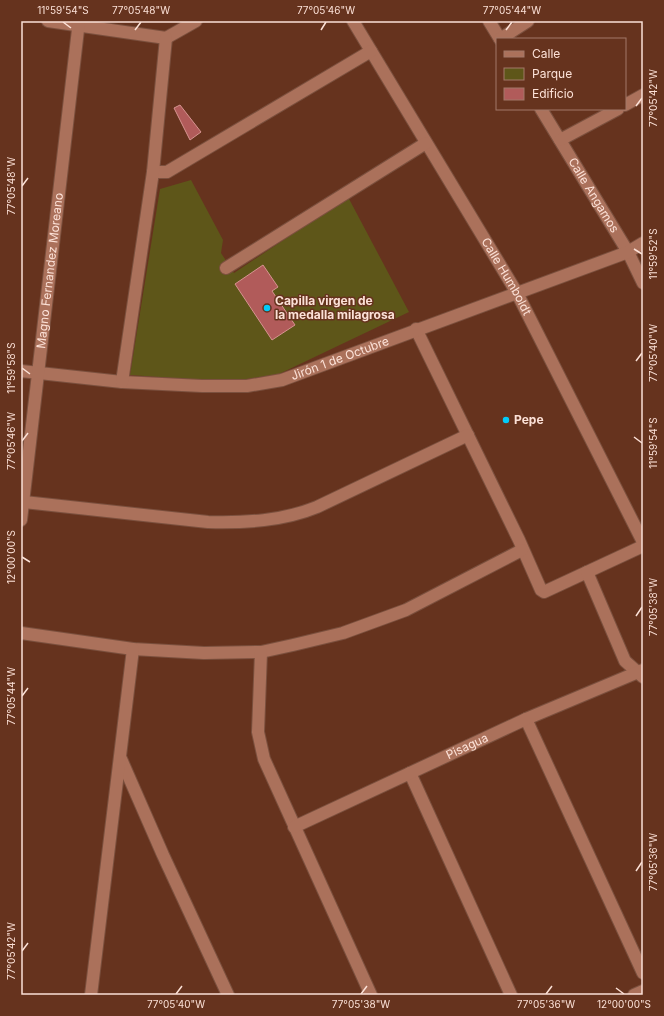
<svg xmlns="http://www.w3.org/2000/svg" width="664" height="1016" font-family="Inter,sans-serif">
<rect width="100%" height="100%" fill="#66331e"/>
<path fill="#5e5619" d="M191,180L223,240L221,253L234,273L348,197L409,312L279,374L228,382L130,375L160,189Z"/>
<path fill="#b15b5a" stroke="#d69390" d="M180,105L201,132L190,140L174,108Z
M263,265L278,287L272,291L295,325L272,340L235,284Z"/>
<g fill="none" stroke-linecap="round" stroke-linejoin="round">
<g stroke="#7b503e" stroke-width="14">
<g id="street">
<path d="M48,21L166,38"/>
<path id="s1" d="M353,21L517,293L643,542"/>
<path d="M489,21L500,39"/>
<path d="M166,38L196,21"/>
<path d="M500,39L528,21"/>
<path d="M625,105L643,95"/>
<path id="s2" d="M541,109L628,252L643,283"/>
<path d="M560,140L618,109"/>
<path d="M153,172H167L371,51"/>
<path d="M226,268L426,143"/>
<path d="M416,329L519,540L541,590L544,592L643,546"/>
<path id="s3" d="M21,371L122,382L202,386H247L282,380L628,252L643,243"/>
<path d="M122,382L153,172L166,38"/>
<path d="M24,502L208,522C245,523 283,521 317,507L468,435"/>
<path id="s4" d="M21,520L79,21"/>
<path d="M587,572L625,661L643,677"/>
<path d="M21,633L133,649L204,653L261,652L293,645L343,633L406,610L522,550"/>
<path d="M261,652L258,732L264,759L371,995"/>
<path d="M526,719L643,973"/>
<path d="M121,759L163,855L228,995"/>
<path d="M410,773L511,995"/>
<path id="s5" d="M294,827L526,719L643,670"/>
<path d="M91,995L133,649"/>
<path d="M634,995L643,991"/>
</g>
</g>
<use href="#street" stroke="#ab715b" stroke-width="12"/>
</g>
<path fill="none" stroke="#fce1d7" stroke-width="1.5" d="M63,22L71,28M135,30L141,22M321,30L326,22M506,30L512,22M636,106L642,98M22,186L28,178M634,249L642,254M636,361L642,353M22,368L30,374M634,437L642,443M22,441L28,433M22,557L30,562M636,616L642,607M22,696L28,688M636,871L642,862M22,951L28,943M616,988L624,994M176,994L182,986M361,994L367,986M546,994L552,986"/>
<g fill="#01cbf9" stroke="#66331e" stroke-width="1.5">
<circle cx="267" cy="308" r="4"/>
<circle cx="506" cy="420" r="4"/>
</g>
<g text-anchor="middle" stroke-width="3" stroke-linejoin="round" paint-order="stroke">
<g font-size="12" fill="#fce1d7" stroke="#66331e">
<text dy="4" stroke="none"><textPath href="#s2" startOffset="101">Calle Angamos</textPath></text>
<text dy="4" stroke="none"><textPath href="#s4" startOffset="251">Magno Fernandez Moreano</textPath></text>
<text dy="4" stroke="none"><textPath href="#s1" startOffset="298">Calle Humboldt</textPath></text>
<text dy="4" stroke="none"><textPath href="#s3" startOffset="324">Jirón 1 de Octubre</textPath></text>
<text dy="4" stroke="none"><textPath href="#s5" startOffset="191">Pisagua</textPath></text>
</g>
<g font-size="12" font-weight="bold" fill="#fce1d7" stroke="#66331e" text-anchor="start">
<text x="275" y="305">Capilla virgen de<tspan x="275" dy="14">la medalla milagrosa</tspan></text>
<text x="514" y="424">Pepe</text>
</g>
</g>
<rect width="664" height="1016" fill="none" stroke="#66331e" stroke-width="44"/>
<rect x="496" y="38" width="130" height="72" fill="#66331e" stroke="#a27968"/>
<rect x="504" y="51" width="20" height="6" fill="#ab715b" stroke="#a27968"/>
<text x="532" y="58" font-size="12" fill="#fce1d7">Calle</text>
<rect x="504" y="68" width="20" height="12" fill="#5e5619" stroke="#a27968"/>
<text x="532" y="78" font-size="12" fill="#fce1d7">Parque</text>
<rect x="504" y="88" width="20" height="12" fill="#b15b5a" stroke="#a27968"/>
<text x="532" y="98" font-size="12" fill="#fce1d7">Edificio</text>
<rect x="22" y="22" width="620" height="972" fill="none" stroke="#fce1d7" stroke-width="1.5"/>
<g font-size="10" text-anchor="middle" fill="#fce1d7">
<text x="63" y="14">11°59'54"S</text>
<text x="141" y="14">77°05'48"W</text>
<text x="326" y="14">77°05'46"W</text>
<text x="512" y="14">77°05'44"W</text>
<text transform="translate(653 98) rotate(-90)" y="4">77°05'42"W</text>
<text transform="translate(11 186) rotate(-90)" y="4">77°05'48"W</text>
<text transform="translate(653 254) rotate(-90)" y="4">11°59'52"S</text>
<text transform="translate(653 353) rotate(-90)" y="4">77°05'40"W</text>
<text transform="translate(11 368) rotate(-90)" y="4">11°59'58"S</text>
<text transform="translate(11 441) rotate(-90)" y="4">77°05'46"W</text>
<text transform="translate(653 443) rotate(-90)" y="4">11°59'54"S</text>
<text transform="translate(11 557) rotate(-90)" y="4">12°00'00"S</text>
<text transform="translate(653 607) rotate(-90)" y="4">77°05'38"W</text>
<text transform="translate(11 696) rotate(-90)" y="4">77°05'44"W</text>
<text transform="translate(653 862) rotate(-90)" y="4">77°05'36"W</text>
<text transform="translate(11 951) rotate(-90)" y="4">77°05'42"W</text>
<text x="176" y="1008">77°05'40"W</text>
<text x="361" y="1008">77°05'38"W</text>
<text x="546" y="1008">77°05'36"W</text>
<text x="624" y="1008">12°00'00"S</text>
</g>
</svg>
